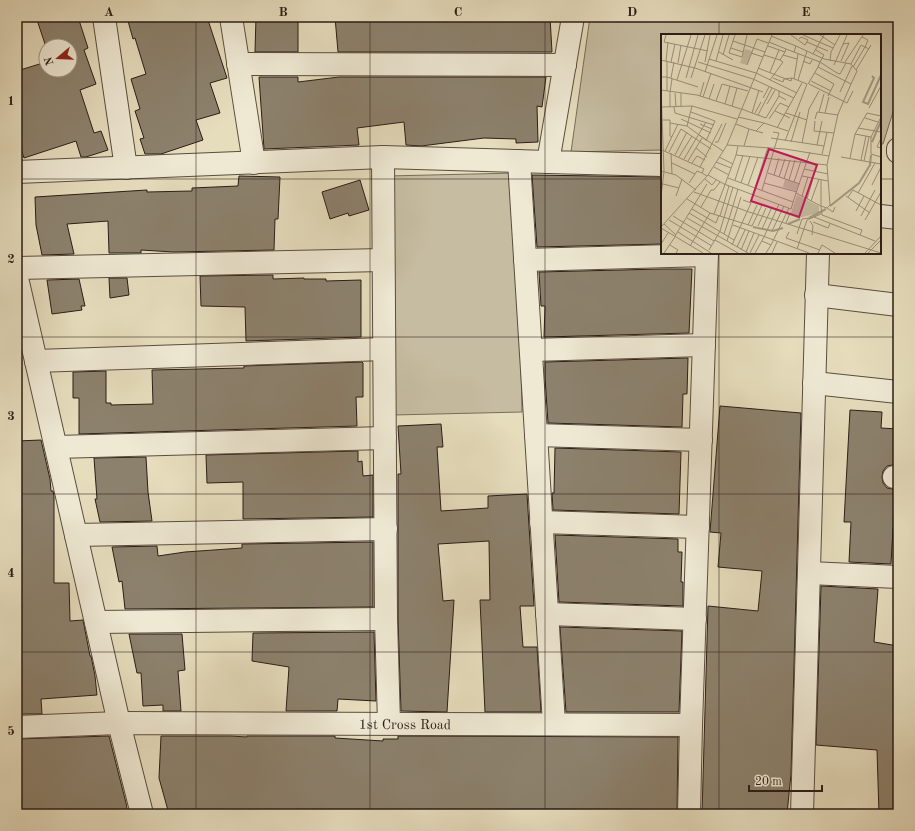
<svg xmlns="http://www.w3.org/2000/svg" width="915" height="831" font-family="'Old Standard TT',serif">
<rect width="100%" height="100%" fill="#e6ddbd"/>
<filter id="stains"><feTurbulence type="fractalNoise" baseFrequency=".005" numOctaves="4"/><feColorMatrix values="0 0 0 0 .2 0 0 0 0 .09 0 0 0 0 .02 0 0 0 .5 -.17"/></filter>
<radialGradient id="worn" r=".72"><stop offset=".6" stop-color="#630" stop-opacity="0"/><stop offset="1" stop-color="#630" stop-opacity=".3"/></radialGradient>
<path fill="#c6bca1" stroke="#786c5c" d="M590,17H898V96L883,144H880V35H662V150L571,152Z
M517,173L522,412L393,415L387,176Z"/>
<path fill="#8c816d" stroke="#2b1d17" d="M36,17H78L88,48L84,50L96,84L80,90L94,133L101,131L108,150L86,157H81L76,141L24,158L17,136V71L46,62V70H70V46H46V47Z
M142,17H207L227,78L210,83L220,113L196,120L203,140L161,154H145L140,139L144,138L135,111L140,109L131,79L146,74L135,38L133,39L128,21Z
M256,17H298V52H255Z
M335,17H550L552,52H338Z
M259,77H298V82L339,77H546L542,107L537,106L538,142L516,143V139L484,138L421,146L406,145L404,122L357,128L359,145L264,149Z
M532,175L662,177V244L537,247Z
M239,176L280,177L278,219H275L274,250L174,252L141,250V253H109L108,221L67,224L74,254L42,255L36,225L35,197L147,190V192L192,191V188L238,186Z
M360,180L369,210L349,216L348,213L330,219L322,192Z
M662,269H692L689,333L544,337L545,306H541L539,272Z
M273,275V279L304,278V279H326V281L361,280V337L246,341L245,307L201,306L200,276Z
M109,278H127L129,295L110,298Z
M79,279L85,306H81L82,310L52,314L47,280Z
M688,358L687,394H683L682,427L548,423L545,377V362Z
M362,362L363,363V397H356L357,426L79,434V398H73V372L106,371V403H111V405L153,404L152,370L244,368V366Z
M720,406L801,413L791,774L787,814H702L708,606L758,611L762,571L718,567L721,533L710,532Z
M850,410L882,412L881,428L898,429V464L887,466L883,471L882,477L883,483L887,488L898,490V528H893L891,564L849,562L851,522H844Z
M441,424L443,447H437L441,511L488,508V496L527,494L534,606H520L523,647H537L541,712H485L480,600H490L489,541L438,544L443,601L454,600L447,712L401,711L398,619V474H401L398,426Z
M41,440L50,479L51,491H53L54,496V583H69L70,621L83,620L90,656H91L95,676L97,695L41,699L42,714H17V441Z
M555,448L681,452L679,514L553,510L552,493H554Z
M358,451V462L362,461L363,476L373,475V517L243,519V482L207,483L206,455Z
M146,457L148,492L152,521L100,522L95,499H97L94,458Z
M555,535L678,539V552H682L681,582H683V606L559,602Z
M373,542V607L125,609L122,581L119,582L112,547L157,546L158,556L185,552L242,548V544Z
M821,586L878,589L874,642L898,646V814H879L877,750L816,745Z
M560,627L682,631L679,712H566Z
M374,632L376,701L338,699L337,711H286L289,667L252,661L253,633Z
M129,634H182L185,670L178,671L181,711H163V705L143,706L141,673H137Z
M109,736L126,803L128,814H17V739Z
M161,736H231L247,737V736H335V738L383,741V739H398V736L678,737L677,814H169L159,778Z"/>
<g fill="none" stroke-linecap="round" stroke-linejoin="round">
<g stroke="#5a4d40" stroke-width="24">
<g id="minor">
<path d="M104,17L126,168"/>
<path d="M231,17L254,163"/>
<path d="M573,17L548,162L662,165"/>
<path d="M238,64L565,65"/>
<path d="M898,149V152"/>
<path d="M383,157L386,619L389,723"/>
<path d="M519,161L554,724"/>
<path d="M17,172L383,157L548,162"/>
<path d="M880,216L898,218"/>
<path d="M525,260L707,255"/>
<path d="M17,268L383,260"/>
<path d="M17,278L119,723L142,814"/>
<path d="M816,295L898,305"/>
<path d="M531,350L704,345"/>
<path d="M36,361L384,349"/>
<path d="M814,383L898,392"/>
<path d="M536,435L701,440"/>
<path d="M56,447L385,438"/>
<path d="M894,477H898"/>
<path d="M541,522L698,527"/>
<path d="M76,535L386,529"/>
<path d="M809,573L898,577"/>
<path d="M547,614L695,619"/>
<path d="M96,622L386,619"/>
<path id="s1" d="M17,727L119,723L691,725"/>
<path d="M689,814L691,725L707,253"/>
<path d="M802,814L818,253"/>
</g>
</g>
<use href="#minor" stroke="#efe9d4" stroke-width="22"/>
</g>
<path fill="none" stroke="#2b1d17" stroke-width="1" stroke-opacity="0.55" d="M196,17V814M370,17V814M545,17V814M719,17V35M17,179H662M880,179H898M719,253V814M17,337H898M17,494H898M17,652H898"/>
<g text-anchor="middle" stroke-width="3" stroke-linejoin="round" paint-order="stroke">
<g font-size="14" fill="#2b1d17" stroke="#efe9d4">
<text dy="5" stroke="none"><textPath href="#s1" startOffset="388">1st Cross Road</textPath></text>
</g>
</g>
<g transform="translate(661 34)">
<rect width="220" height="220" fill="#e6ddbd"/>
<path d="M84,15L91,17L86,31L79,29ZM124,145L138,150L135,157L122,153ZM136,161L158,172V179L137,184L130,179Z" fill="#c6bca1"/>
<path fill="none" stroke="#a69c85" stroke-width="2" d="M211,42L213,44L202,68L207,70L220,41M211,108L220,87M169,172L198,149L209,131L210,121M148,184L165,175M127,190L139,185M92,193L112,197L122,194"/>
<path fill="none" stroke="#9b907b" stroke-width="1" d="M5,1L3,8L47,17M74,1L68,19L81,23L86,1M130,1L144,11L147,6L140,3L138,5M142,1L172,14M159,1L174,11M110,2L135,12M201,3L207,6L204,13M72,7L104,18M108,8L125,15M146,8L167,17M107,12L124,18L125,15L159,28L157,33L190,50L177,80L166,131L169,171L166,174L160,172L161,181L201,196L199,201L214,207M70,14L82,18M155,16L163,21L159,28L176,39M58,18L72,26M133,18L135,12L163,25L190,30L196,37L190,50M90,19L102,23M152,20L163,1M62,21L68,1M103,21L119,26L124,18M122,21L136,25M48,25L95,39L136,59M0,26L34,34L102,58M5,27L7,8M55,27L62,1M142,27L149,30L151,26M169,27L170,18L179,1M180,27L188,9L182,10M10,28L14,10M37,28L92,45L133,64M44,28L49,1M184,28L202,1M17,29L20,11M190,30L200,11L208,15M86,31L96,5L107,9M173,31L186,1M192,33L204,13M97,34L130,47L131,44M195,36L210,11M44,38L56,1M109,38L118,16M154,39L173,50L167,62M176,39L179,40L185,29M0,43H6V27M10,44L13,28M25,44L37,1M30,44L44,1M112,44L122,48L123,45M123,45L131,44L146,50M133,45L137,20M16,46L30,1M109,46L122,28L119,26M137,46L146,17M150,47L170,57M147,50L157,33M148,50L186,69L192,57M0,53L3,137L0,163M0,56L36,61L80,75M6,57V43L37,53M118,57V62L125,66M9,58V73M9,58L11,45M179,58L191,32M14,59L15,73M39,62L43,48M42,63L50,39M102,64L108,53M48,65L53,50M55,67L61,50L87,57M64,70L69,52M106,70L114,56M71,72L76,54M1,73L31,72L76,85M13,73L14,79L53,91M20,73V59M208,74L220,52M81,75L91,79L98,56M114,77L129,84M30,78L54,87L45,107M158,78L163,60M91,79L105,84L118,62M94,79L100,68M125,79L146,86M164,79L168,63M97,81L111,54M77,83L103,89M204,84L217,88M20,85L50,99M108,85L119,69L128,73M154,85L156,78L177,81M1,86H9V102L11,103M154,87L153,97L173,99M9,89L26,92L45,106M39,90L51,95M75,90L88,95M26,92L31,72M116,94L141,49M197,94L220,98M95,97L103,89L127,97M194,100L210,103L220,83M38,101L62,117M210,103V120L220,123M110,104L163,112L161,120M220,104L216,113L220,114M124,107L146,50M54,108H57L65,89M130,108L139,78M141,109L148,75L158,57M66,111L124,115L168,122M156,111L161,87M77,112L75,121L166,131M83,112L88,95L102,99M163,112L166,98M35,114L46,123M1,116L41,134L43,135L41,139L46,142M4,117L17,90M8,118L20,95L50,115M10,119L11,140M14,121L26,98M18,123L31,102M58,123L72,130M180,123L220,130M189,124L194,100L206,79L220,82M23,125L45,88M200,126L205,102M27,127L41,104M203,127L208,103M55,128L70,134M11,129L34,140M31,129L36,122L44,126M39,133L61,90M53,133L68,141M143,135L167,140M0,137L15,141L35,156M107,139L139,150M47,141L63,150L130,175L135,159L160,172V146M113,141L118,124M141,142L167,147M118,143L124,125M67,144L132,168M44,145L51,151L55,146M123,145L129,126M74,146L82,121M128,146L134,126M133,148L140,127M28,149L36,137L41,139M80,149L89,122M103,149L136,158M2,150L18,154M87,151L97,123M211,151L220,133M101,156L118,99L112,98M33,158L88,178L220,219M135,159L149,118M197,159L214,129M92,160L107,113M15,162L21,145M141,162L147,143M185,162L209,179M187,163L192,156L220,171M26,165L49,179L91,192L101,171M146,165L152,144M150,167L158,145M40,173L50,156H53L59,148M166,174L172,178L174,173M31,175L55,189L58,181M195,177L203,162M28,179L73,206M53,180L75,121M12,182L53,207M59,182L68,152M200,182L214,156M153,183L199,201M26,184L87,219M68,185L77,155M8,186L51,212M204,186L220,158M149,187L152,192L151,201M152,188L167,194L169,190M125,189L129,179L136,183M3,190L15,201M72,191L148,219M87,191L96,171M97,192L105,174M0,193L47,141L66,111L111,1M0,194L42,219M101,195L111,173M111,197L123,172M17,198L50,219M128,198L125,204L159,216M63,200L68,185M136,200L141,185L148,184M14,202L46,150M103,203L118,170M54,206L77,219M66,207L80,163M101,207L110,211L105,219M0,210L7,199M9,211L17,216L15,219M71,211L90,169L82,166M110,211L128,174M29,212L49,179M76,213L84,196M136,215L146,186L160,180M48,216L59,197L72,153M80,216L88,197M85,218L93,199M3,219L14,203M89,219L98,201M94,219L103,203M111,219L116,208M157,219L161,211L174,219M204,219L220,202M207,219L220,206"/>
<path fill="#c2185b" fill-opacity="0.15" stroke="#c2185b" stroke-width="2" d="M108,115L156,131L138,183L90,167Z"/>
<rect width="220" height="220" fill="none" stroke="#2b1d17" stroke-width="2"/>
</g>
<rect width="915" height="831" fill="none" stroke="#e6ddbd" stroke-width="44"/>
<g transform="translate(58 58) rotate(251)"><circle r="19" fill="#efe9d4" stroke="#a19788"/>
<path d="M0-3L7 15L0 10L-7 15Z" fill="#8f2418"/>
<text y="-6" font-size="11" font-weight="bold" text-anchor="middle" fill="#2b1d17">N</text>
</g>
<path d="M749 785v6h73v-6" fill="none" stroke="#2b1d17" stroke-width="2"/>
<text x="755" y="785" font-size="12" fill="#2b1d17" stroke="#efe9d4" stroke-width="3" paint-order="stroke">20 m</text>
<rect x="22" y="22" width="871" height="787" fill="none" stroke="#2b1d17" stroke-width="1.5"/>
<g font-size="13" text-anchor="middle" font-weight="bold" fill="#2b1d17">
<text x="109" y="16">A</text>
<text x="283" y="16">B</text>
<text x="458" y="16">C</text>
<text x="632" y="16">D</text>
<text x="806" y="16">E</text>
<text x="11" y="105">1</text>
<text x="11" y="263">2</text>
<text x="11" y="420">3</text>
<text x="11" y="577">4</text>
<text x="11" y="735">5</text>
</g>
<rect width="100%" height="100%" filter="url(#stains)"/>
<rect width="100%" height="100%" fill="url(#worn)"/>
</svg>
